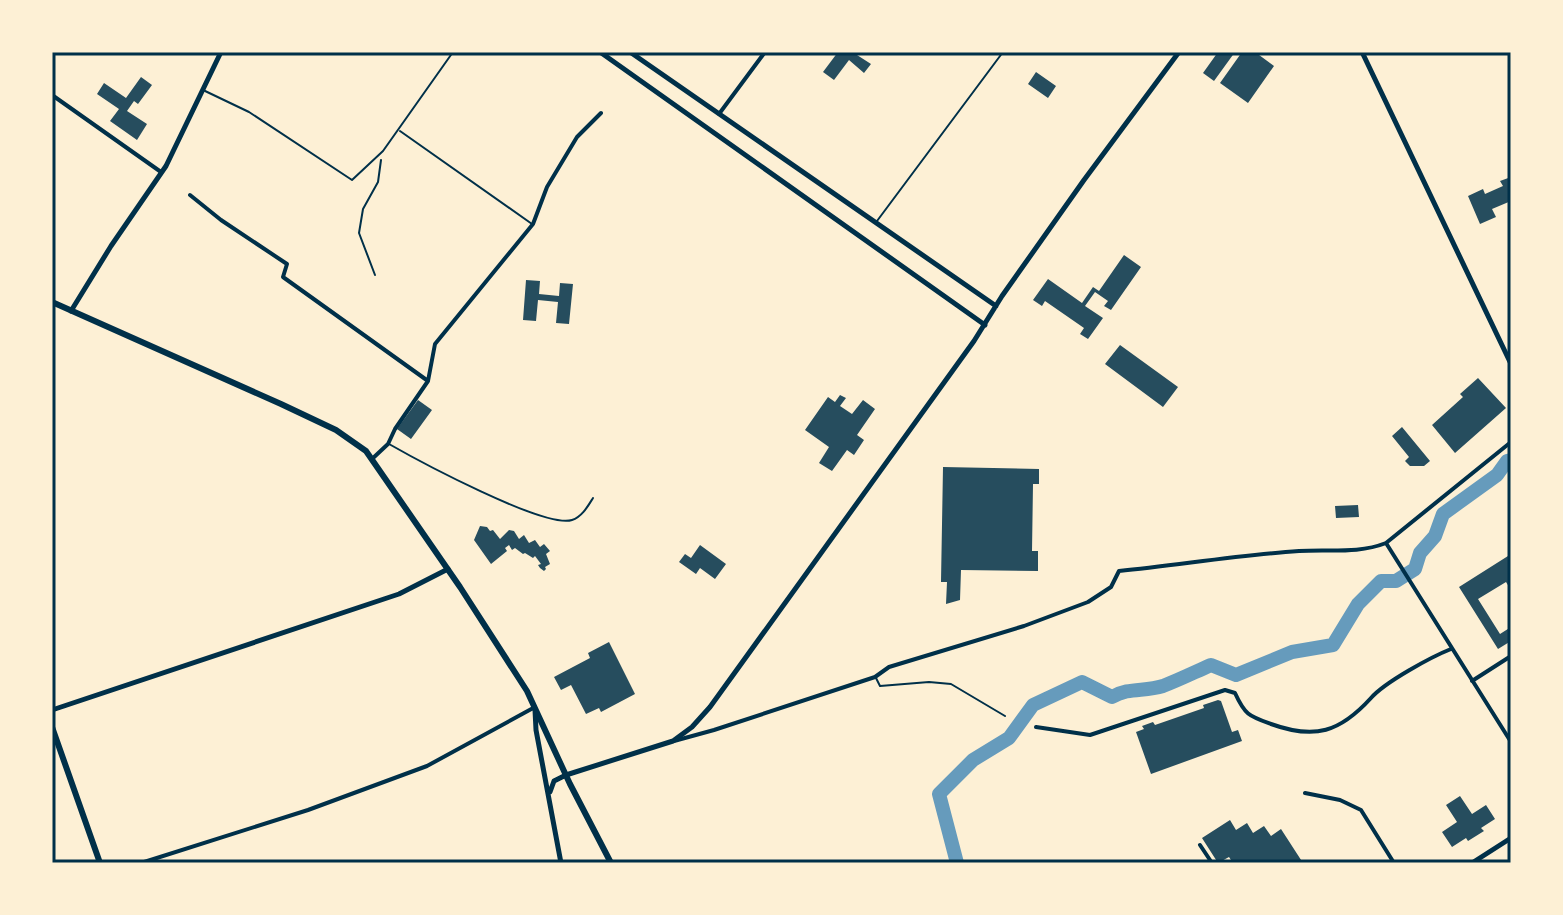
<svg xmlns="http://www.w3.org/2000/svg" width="1563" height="915" font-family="'Noto Sans',sans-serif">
<rect width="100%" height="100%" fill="#fdf0d5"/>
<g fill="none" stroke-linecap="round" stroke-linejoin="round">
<path stroke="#669bbc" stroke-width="14" d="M957,863L939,794L973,760L1009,738L1033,705L1082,682L1112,697C1129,687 1144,692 1163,686C1179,680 1195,672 1211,665L1236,675L1292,652L1333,645L1358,604L1381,581H1396L1415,569L1420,553L1435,536L1443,514L1497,475L1507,461L1511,460"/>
</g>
<path fill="#264d5e" d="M838,52H859L857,55L871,64L864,73L849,60L834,80L823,72Z
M1218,52H1235L1214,81L1203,73Z
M1242,52H1255L1274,66L1248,103L1220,83Z
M1036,72L1056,86L1048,98L1028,84Z
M141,77L152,85L138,104L134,101L127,111L147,124L137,140L110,121L119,109L97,94L104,83L126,98Z
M1511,177V201L1492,209L1496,217L1480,224L1468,196L1483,189L1485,194L1503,186L1500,181Z
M1124,255L1141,267L1111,310L1104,306L1108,301L1095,292L1085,306L1103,318L1088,339L1080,334L1084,328L1045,301L1042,306L1033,300L1048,279L1082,303L1093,287L1099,291Z
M526,280L540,281L539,294L559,296L560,283L573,284L569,324L556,323L558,302L538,300L536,321L523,320Z
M1120,345L1178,387L1163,407L1105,364Z
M1478,378L1506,408L1455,453L1432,425L1463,397L1460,394Z
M840,395L846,398L840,406L852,414L863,400L875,409L857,435L864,440L854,455L847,450L832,471L819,463L829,447L805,430L828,397L835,402Z
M418,400L432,410L411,439L397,429Z
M1402,427L1430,461L1424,466H1410L1405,461L1409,457L1392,436Z
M943,467L1039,469V484H1033L1032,551H1038V571L961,570L960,600L946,604L947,582H941Z
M1358,505L1359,517L1336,518L1335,506Z
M480,526L487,527L490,531L493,530L500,539L509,530L514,531L519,539L524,535L529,543L535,540L540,547L544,544L550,551L546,554L550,564L545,567L546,569L544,571L540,568L538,565L541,564L535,556L533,558L525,553L523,554L515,548L512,550L509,545L505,548L507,551L491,564L474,540Z
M700,545L726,564L715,579L700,568L696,574L679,562L685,554L691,558Z
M1508,556L1511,560V590L1506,582L1478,599L1500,634L1511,627V641L1498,649L1459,587Z
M609,642L635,694L601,712L599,708L586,714L571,685L561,690L554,677L590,658L588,653Z
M1218,700L1221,701L1232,732L1238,730L1242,741L1151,774L1136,732L1144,729L1142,726L1153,722L1155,725L1204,708L1203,705Z
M1460,796L1472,814L1486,805L1495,819L1481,828L1484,831L1468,841L1466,838L1452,847L1442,832L1457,822L1446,805Z
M1230,820L1236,830L1247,823L1253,833L1264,826L1271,836L1281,829L1303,863H1233L1229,857L1218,863L1202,838Z"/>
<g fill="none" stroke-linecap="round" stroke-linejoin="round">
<path stroke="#003049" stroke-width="2" d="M375,275L359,233L363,209L378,182L381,160"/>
<path stroke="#003049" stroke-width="2" d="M203,90L249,112L352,180L383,151L453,52
M400,131L532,224
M877,221L1003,52
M389,444C417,460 545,529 572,520C582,517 588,506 593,498
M876,678L880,686L929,682L951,684L1005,716"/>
<path stroke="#003049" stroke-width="4" d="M52,95L161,172
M719,114L765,52
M190,195L221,220L287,264L283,277L428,381
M372,459L388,444L395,429L428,381L435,344L533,224L547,187L577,137L601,113
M1386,543L1511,742
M1472,681L1511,656
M1036,727L1090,735L1225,690L1235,693C1245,715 1249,716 1271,724C1315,740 1340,732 1371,698C1385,682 1431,657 1451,649
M674,741L714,730L875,677L889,667L1024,626L1088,602L1111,587L1119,571C1179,565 1239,555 1299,551C1329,549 1358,554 1386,543L1511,442
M1305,793L1340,800L1361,810L1394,863
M1200,845L1212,863
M141,863L308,810L427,766L535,707"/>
<path stroke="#003049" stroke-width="5" d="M71,311L111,246L166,166L221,52
M52,710L399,594L448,569
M535,710L536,730L561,863
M550,792L554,781L566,775
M1472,863L1511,838"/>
<path stroke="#003049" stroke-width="5" d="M600,52L985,325
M630,52L996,306
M1362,52L1511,364
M566,775L673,741L692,727L710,707L974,341L1002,296L1084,180L1179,52"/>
<path stroke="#003049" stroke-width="6" d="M52,302L281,404L336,430L366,451L460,587L527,691L570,784L611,863
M52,727L100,863"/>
</g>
<rect width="1563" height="915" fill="none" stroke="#fdf0d5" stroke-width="108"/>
<rect x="54" y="54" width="1455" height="807" fill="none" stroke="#003049" stroke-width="3"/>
</svg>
